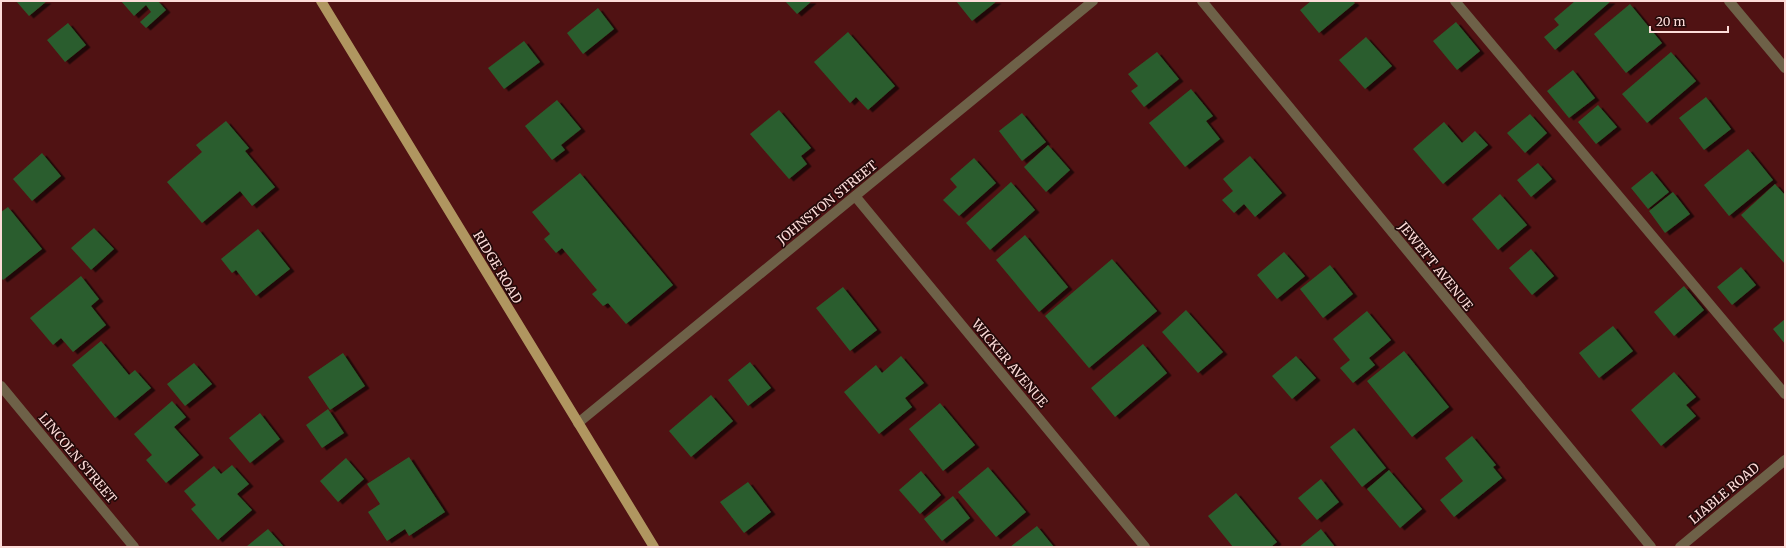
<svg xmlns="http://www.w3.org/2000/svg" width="1786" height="548" font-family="Merriweather,serif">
<defs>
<filter id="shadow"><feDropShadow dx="4.5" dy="2.5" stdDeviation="0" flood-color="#0009"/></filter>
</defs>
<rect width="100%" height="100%" fill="#501213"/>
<path fill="#2c5d2d" filter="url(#shadow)" d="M16,1H47L29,16Z
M121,1H158L166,10L146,28L140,22L151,12L146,5L134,16Z
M785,1H812L797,14Z
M956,1H997L972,21Z
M1311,1H1353L1355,3L1319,33L1300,10Z
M1575,1H1611L1555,50L1544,37L1559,25L1554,19Z
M1630,4L1662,43L1626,73L1594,34Z
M598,8L614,29L583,54L567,33Z
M1456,22L1480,51L1457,70L1433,41Z
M68,23L86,45L65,62L47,40Z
M848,32L895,86L868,110L856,97L850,103L814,62Z
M1366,37L1392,66L1365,89L1339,60Z
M524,41L540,62L504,89L488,68Z
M1157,52L1179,79L1144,107L1131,91L1138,86L1128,74Z
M1671,52L1696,81L1647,123L1622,94Z
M1573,70L1595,98L1569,118L1547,91Z
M1191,89L1213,116L1206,121L1220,139L1185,167L1149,123Z
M1706,97L1731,129L1704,150L1679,118Z
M557,100L581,129L561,145L565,150L552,160L525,126Z
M1598,105L1617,127L1596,144L1578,122Z
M779,110L811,148L801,156L807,164L789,179L750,134Z
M1022,113L1046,142L1022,161L999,131Z
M1530,114L1547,133L1525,153L1507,133Z
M226,121L249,148L245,151L275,187L252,206L240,191L202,223L167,182L202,152L196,145Z
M1444,122L1462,143L1475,131L1488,145L1443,184L1413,149Z
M1048,145L1070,170L1046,192L1024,167Z
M1748,149L1773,180L1729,216L1704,185Z
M42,153L61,176L32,201L13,179Z
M1250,156L1282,193L1255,217L1244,204L1234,213L1222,200L1233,191L1223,179Z
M974,158L996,183L959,216L943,200L957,187L950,179Z
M1538,163L1552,179L1531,197L1517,180Z
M1652,171L1669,192L1648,209L1631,188Z
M580,173L673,285L626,324L608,303L603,306L592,294L597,290L562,248L556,253L544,239L550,234L532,212Z
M1011,182L1035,210L990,250L966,223Z
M1775,184L1785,195V264L1741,215Z
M1673,192L1690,214L1665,233L1649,211Z
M1500,194L1527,225L1498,250L1472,219Z
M8,207L42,249L3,280L1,278V212Z
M94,228L114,249L91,270L71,248Z
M258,229L290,269L256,296L236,270L232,273L221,259Z
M1025,235L1068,287L1039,312L996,260Z
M1531,249L1554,276L1532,295L1509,268Z
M1284,252L1305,276L1277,299L1257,275Z
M1112,259L1157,311L1089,368L1045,316Z
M1330,265L1353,294L1323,318L1300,289Z
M1741,267L1756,285L1732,305L1717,287Z
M81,276L99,299L91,306L106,325L73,352L61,338L53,345L30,318Z
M1684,286L1704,310L1674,336L1654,312Z
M843,287L877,330L850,351L816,308Z
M1186,310L1223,352L1198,373L1162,332Z
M1367,311L1391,340L1369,358L1375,365L1353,383L1340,368L1350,360L1333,339Z
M1785,319V344L1773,329Z
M1613,326L1633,351L1599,378L1579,353Z
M101,341L129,375L135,370L151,388L115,418L72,365Z
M1143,344L1167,373L1115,417L1091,388Z
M1404,351L1449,407L1412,437L1367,381Z
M343,353L365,386L330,410L308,377Z
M901,356L924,383L905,398L912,407L879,434L844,392L876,365L882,373Z
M1296,356L1316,378L1292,399L1272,376Z
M750,362L771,388L748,406L728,380Z
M194,363L212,384L185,406L167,384Z
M1674,372L1696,397L1686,405L1696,416L1661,446L1631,410Z
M711,395L733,421L691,457L669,431Z
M172,401L186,417L174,427L199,455L166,483L146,460L152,455L134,434Z
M940,403L975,445L943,471L909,429Z
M328,409L344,433L322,448L306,425Z
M260,413L280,439L250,463L229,438Z
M1354,428L1386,468L1362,487L1330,447Z
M1472,436L1496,465L1493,467L1502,478L1454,517L1440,500L1463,481L1445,458Z
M409,457L445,512L409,536L405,529L387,541L368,512L380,504L367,484Z
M346,458L364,479L338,502L320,481Z
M232,465L249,484L237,494L252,510L218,540L191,509L196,505L184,491L214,466L221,474Z
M988,467L1026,512L996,537L958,492Z
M1389,470L1422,509L1400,528L1367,489Z
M921,471L941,495L920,514L899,490Z
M1321,479L1339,502L1317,520L1298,498Z
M748,482L771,512L744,533L720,502Z
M1236,493L1277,542L1271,547H1233L1208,516Z
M953,496L970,518L942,541L924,519Z
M1037,526L1054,547H1010Z
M268,529L284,547H246Z
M1321,529L1335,547H1299Z"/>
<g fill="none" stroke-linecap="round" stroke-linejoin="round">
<path stroke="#6e6148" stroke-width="10" d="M1202,1L1651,547
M1455,1L1785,394
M1729,1L1785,68
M855,196L1145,547
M1,386L134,547
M578,423L1093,1
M1680,547L1785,460"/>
<path stroke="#b09660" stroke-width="10" d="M321,1L654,547"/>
</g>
<g text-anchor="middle" stroke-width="3.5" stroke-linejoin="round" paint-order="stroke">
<g font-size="13" fill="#fddcd9" stroke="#250a0a">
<text transform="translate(827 202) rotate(-39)" y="5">JOHNSTON STREET</text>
<text transform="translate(1436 266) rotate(51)" y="5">JEWETT AVENUE</text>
<text transform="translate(498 267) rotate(59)" y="5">RIDGE ROAD</text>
<text transform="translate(1010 363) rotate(50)" y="5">WICKER AVENUE</text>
<text transform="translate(78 458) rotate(50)" y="5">LINCOLN STREET</text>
<text transform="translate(1724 493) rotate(-40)" y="5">LIABLE ROAD</text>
</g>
</g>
<rect width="1786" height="548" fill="none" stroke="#fddcd9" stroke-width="4"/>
<path d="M1650 26v6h78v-6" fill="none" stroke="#fddcd9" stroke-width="2"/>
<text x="1656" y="26" font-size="12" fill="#fddcd9" stroke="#250a0a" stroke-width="3" paint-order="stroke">20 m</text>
</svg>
